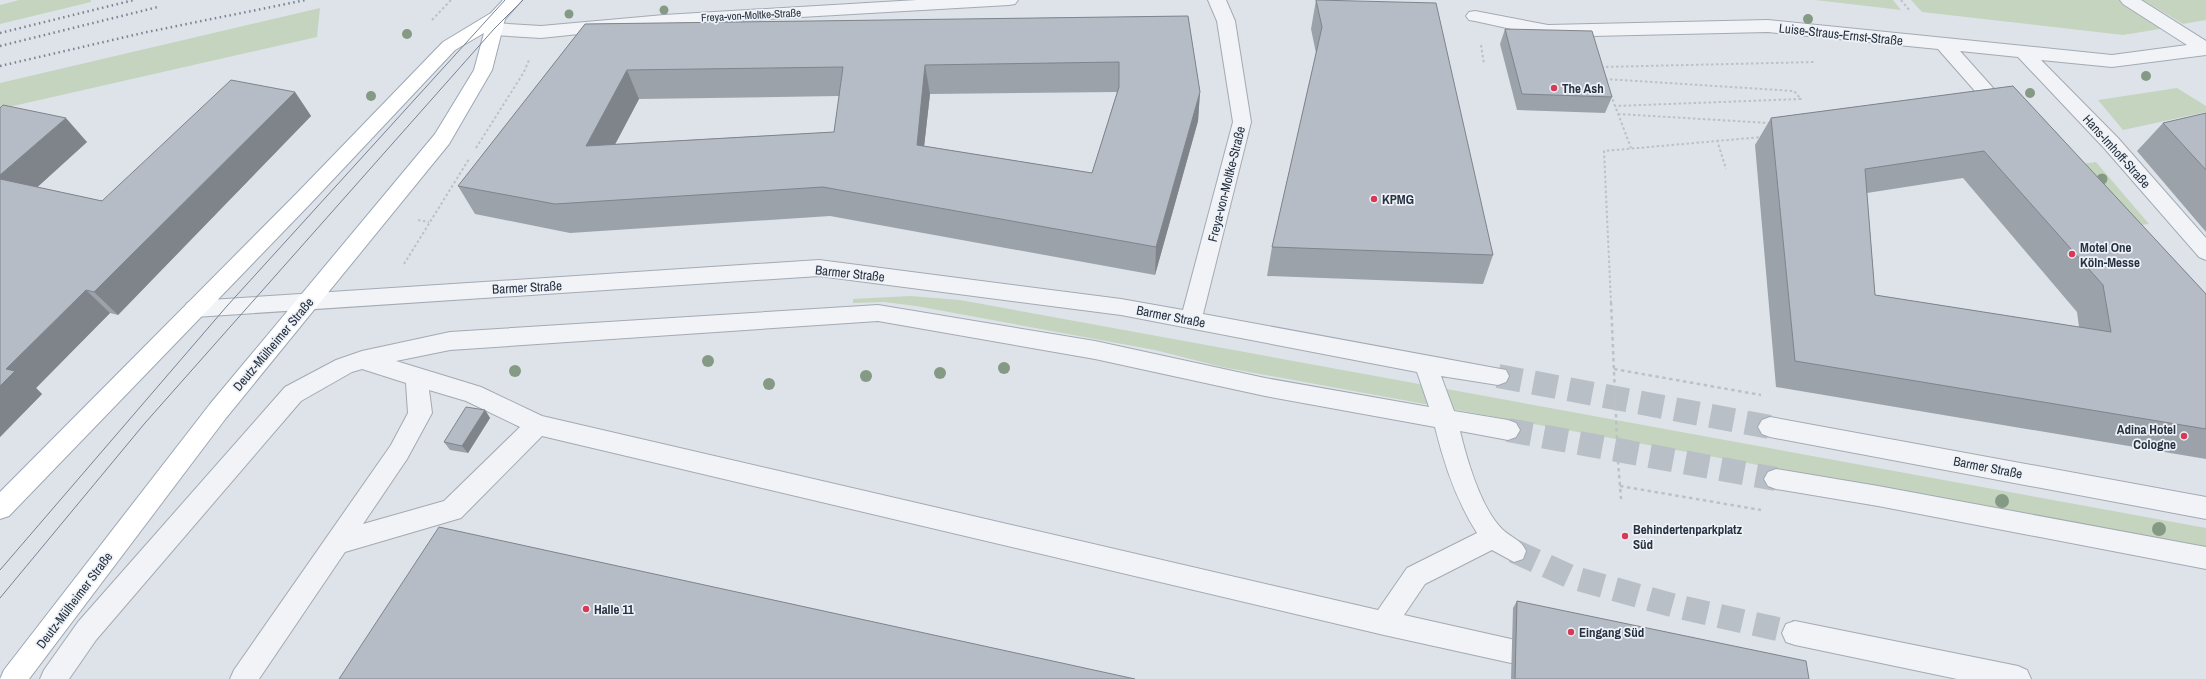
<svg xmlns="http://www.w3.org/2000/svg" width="2206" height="679" font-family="'Archivo Narrow',sans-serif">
<rect width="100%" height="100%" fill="#dee3e9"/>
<path fill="#c5d4bf" d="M19,0H91V2L0,24V5Z
M1815,0H1893L1901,10Z
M1911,0H2119L2166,28L2123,35L1922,12Z
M2143,0H2206V20L2183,24Z
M320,8L317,37L0,109V83Z
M2177,88L2206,106V112L2123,130L2098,100Z
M2096,162L2149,224L2125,227L2075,165Z
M910,296L960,300L2206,528V547L1222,367L1155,350L916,306L884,302L853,303V299Z"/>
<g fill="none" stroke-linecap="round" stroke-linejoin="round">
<path stroke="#b9bfc7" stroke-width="24" stroke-dasharray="24 12" stroke-linecap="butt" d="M1498,376L1770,427
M1508,430L1776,479
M1514,551L1571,577L1675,606L1795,633"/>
<g stroke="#a3aab3" stroke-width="2">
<path id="minor" d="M917,0H1018L1015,4L1009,5L664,25L541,38L494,35L488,33L485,29L488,25L494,23L541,26L664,15Z
M1208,0H1226L1235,21L1251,122L1203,314L1506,370L1509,376L1506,382L1498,385L1441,376L1454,411L1508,420L1516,423L1520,430L1516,437L1508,440L1460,431C1467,460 1481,508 1502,529C1511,538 1521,539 1526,551L1523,559L1514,562L1492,550L1425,584L1404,615L1511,639L1520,642L1524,651L1520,660L1511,663L1384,635L542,436L461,518L345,552L259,679H230L234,670L391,445L408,413L406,383L362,369L352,372L301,401L96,640L69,679H40L44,670L78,622L285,387L336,360L362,351L450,332L878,305L1095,341L1265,378L1429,407L1417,372L1121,315L819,276L195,317L187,315L184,309L187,303L195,301L819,260L1121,299L1183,310L1233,122L1217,21ZM878,321L1095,359L1265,396L1435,427C1444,464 1456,500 1477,533L1407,568L1378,610L542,416L481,387L396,361L450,350ZM429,390L466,401L520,427L444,501L363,524L407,459L432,413Z
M2120,0H2141L2206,41V55L2112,67L2041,60L2118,138L2206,238V260L2199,257L2104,148L2018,57L1960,51L2011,108L2013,112L2011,116L2004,118L1997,116L1938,49L1768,32L1548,37L1475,21L1469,20L1466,16L1469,12L1475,11L1548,25L1768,20L2112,55L2187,45L2123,4Z
M1770,417L2206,497V519L1770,437L1762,434L1758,427L1762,420Z
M1776,469L1878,486L2206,547V569L1878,506L1776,489L1768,486L1764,479L1768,472Z
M1795,621L2018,666L2027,670L2031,679H1957L1795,645L1786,642L1782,633L1786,624Z"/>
</g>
<g stroke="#9da7b6" stroke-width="2">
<path id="major" d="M503,0H522L505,19L492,70L449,144L226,418L29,679H0L4,670L210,404L435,134L474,70L484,33L455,50L311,203L9,516L0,519V492L297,193L443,42L491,13Z"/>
</g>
<path stroke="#bcc1c8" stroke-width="2" stroke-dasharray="2.5 2.5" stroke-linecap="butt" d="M1901,0L1910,11
M432,20L451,0
M1481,45L1484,64
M1601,67L1816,62
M1605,79L1794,91L1801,99L1615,106
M1609,90L1631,148
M1618,114L1769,123
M1717,140L1726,169
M476,148L524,72L529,60
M418,220L429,222
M404,264L469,159
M1611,303L1604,151L1762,137"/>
<path stroke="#bcc1c8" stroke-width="2.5" stroke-dasharray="3.5 3.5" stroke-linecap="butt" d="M1611,302L1614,372
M1614,369L1761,395
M1618,461L1621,499
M1620,486L1761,510"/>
<use href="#minor" fill="#f1f3f7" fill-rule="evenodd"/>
<use href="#major" fill="#fff" fill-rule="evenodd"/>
<path stroke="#778394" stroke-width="1" d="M0,570L227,306L505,0
M0,598L145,423L494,29L523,0"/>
<path stroke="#778394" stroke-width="2.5" stroke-dasharray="1.5 3.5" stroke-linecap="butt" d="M0,33L134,0
M0,46L158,7
M0,66L147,32L306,0"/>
<path stroke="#bcc1c8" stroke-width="2.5" stroke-dasharray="3.5 3.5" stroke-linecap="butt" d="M1614,372L1618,461"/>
</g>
<g fill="#859a84">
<circle cx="664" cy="10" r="4.5"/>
<circle cx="569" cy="14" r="4.5"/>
<circle cx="1808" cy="19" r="5"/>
<circle cx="407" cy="34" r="5"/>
<circle cx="2146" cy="76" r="5"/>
<circle cx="2030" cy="93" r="5"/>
<circle cx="371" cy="96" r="5"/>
<circle cx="2102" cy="179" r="5.5"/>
<circle cx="708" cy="361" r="6"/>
<circle cx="1004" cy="368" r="6"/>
<circle cx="515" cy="371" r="6"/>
<circle cx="940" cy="373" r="6"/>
<circle cx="866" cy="376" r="6"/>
<circle cx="769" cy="384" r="6"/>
<circle cx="2002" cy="501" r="7"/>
<circle cx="2159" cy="529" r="7"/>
</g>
<path fill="#9ca2aa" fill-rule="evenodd" d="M1316,0L1493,255L1483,284L1267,276L1272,247L1316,53L1311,29Z
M1188,16L1200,92L1198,121L1155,275L830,216L570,233L475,214L458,186L585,24ZM1117,92L1092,173L924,146L930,94ZM839,96L834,132L615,144L639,99Z
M1505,29L1612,97L1605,113L1517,110L1500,44Z
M2013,86L2206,294V459L1776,387L1755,145L1771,118ZM1963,178L2077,312L2079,327L1875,295L1867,193Z
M295,92L311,116L118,315L110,313L36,388L42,394L0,437V108L87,142L37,187L102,201Z
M2206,113V232L2137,151L2163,123Z
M485,410L490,418L468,453L450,450L444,442Z
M1517,601L1809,679H1511L1513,608Z"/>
<path fill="#7f848b" d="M925,65L930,94L921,174L917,145Z
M627,70L639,99L599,175L586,146Z
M295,92L311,116L118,315L94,292Z
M1200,92L1198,121L1155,275L1156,247Z
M66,118L87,142L20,203L0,183V175Z
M86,290L110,313L36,388L42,394L0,437V386L6,369Z
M485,410L490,418L468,453L462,446Z"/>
<path fill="#b5bcc6" stroke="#7f848b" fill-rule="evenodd" d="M1316,0L1436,3L1493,255L1272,247L1322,27Z
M1188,16L1200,92L1156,247L823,187L555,204L458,186L585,24ZM1119,62V87L1092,173L917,145L925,65ZM843,67L834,132L586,146L627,70Z
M1505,29L1592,31L1612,97L1522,94Z
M231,80L295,92L94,292L86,290L6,369L15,371L0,386V179L102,201Z
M2013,86L2206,294V429L1795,361L1771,118ZM1984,151L2103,285L2111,332L1875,295L1865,169Z
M3,105L66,118L0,175V108Z
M2206,113V170L2163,123Z
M466,407L485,410L462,446L444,442Z
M439,527L1135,679H339Z
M1517,601L1806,661L1809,679H1515Z"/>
<g fill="#d83956" stroke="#eef2f6" stroke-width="1.5">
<circle cx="1554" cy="88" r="4"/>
<circle cx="1374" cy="199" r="4"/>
<circle cx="2072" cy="254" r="4"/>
<circle cx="2184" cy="436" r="4"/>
<circle cx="1625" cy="536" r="4"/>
<circle cx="586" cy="609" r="4"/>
<circle cx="1571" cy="632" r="4"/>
</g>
<g text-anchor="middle" stroke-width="3.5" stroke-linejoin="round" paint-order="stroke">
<g font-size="11" fill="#263141" stroke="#eef2f6">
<text transform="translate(751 15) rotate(-3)" y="4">Freya-von-Moltke-Straße</text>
</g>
<g font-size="13" fill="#263141" stroke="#eef2f6">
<text transform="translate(1841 34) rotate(6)" y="5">Luise-Straus-Ernst-Straße</text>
<text transform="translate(2117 151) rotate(48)" y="5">Hans-Imhoff-Straße</text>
<text transform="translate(1226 184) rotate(-76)" y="5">Freya-von-Moltke-Straße</text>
<text transform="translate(850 273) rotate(6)" y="5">Barmer Straße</text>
<text transform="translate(527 287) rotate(-3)" y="5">Barmer Straße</text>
<text transform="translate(1171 316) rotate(11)" y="5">Barmer Straße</text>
<text transform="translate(273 344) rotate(-50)" y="5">Deutz-Mülheimer Straße</text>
<text transform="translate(1988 467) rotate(11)" y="5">Barmer Straße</text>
<text transform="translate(74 600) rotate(-53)" y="5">Deutz-Mülheimer Straße</text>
</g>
<g font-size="13" font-weight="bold" fill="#263141" stroke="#eef2f6" text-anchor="start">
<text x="1562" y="93">The Ash</text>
<text x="1382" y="204">KPMG</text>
<text x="2080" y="252">Motel One<tspan x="2080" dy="15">Köln-Messe</tspan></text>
<text x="2176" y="434" text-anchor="end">Adina Hotel<tspan x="2176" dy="15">Cologne</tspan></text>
<text x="1633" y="534">Behindertenparkplatz<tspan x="1633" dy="15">Süd</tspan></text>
<text x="594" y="614">Halle 11</text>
<text x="1579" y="637">Eingang Süd</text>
</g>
</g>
</svg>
